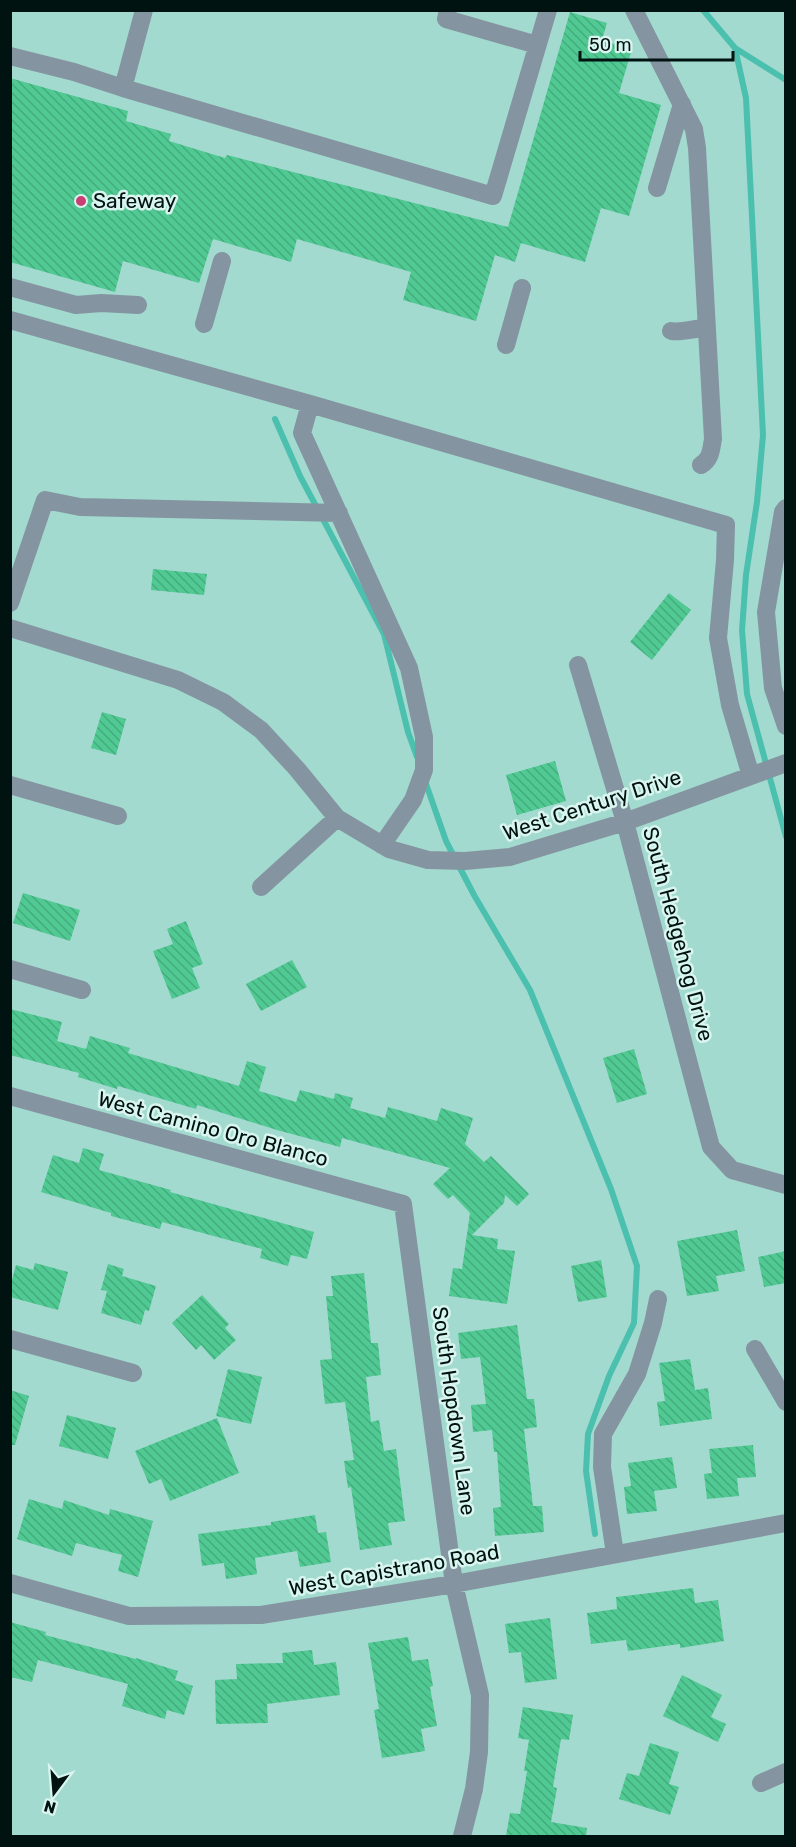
<svg xmlns="http://www.w3.org/2000/svg" width="796" height="1847" font-family="Rubik,sans-serif">
<defs>
<pattern id="building-back-hatch" width="6" height="6" patternUnits="userSpaceOnUse" patternTransform="scale(1.5)"><rect width="6" height="6" fill="#50c993"/><path d="M-1 5l2 2M0 0l6 6M5-1l2 2" fill="none" stroke="#44ac7e"/></pattern>
</defs>
<rect width="100%" height="100%" fill="#a3dacf"/>
<g fill="none" stroke-linecap="round" stroke-linejoin="round">
<path stroke="#4cc0ae" stroke-width="6" d="M703,10L735,48L786,80
M735,48L746,98L763,435L757,502L746,575L742,630L747,694L786,837
M275,419L300,476L384,634L408,732L417,757
M425,781L446,841L474,895L530,990L611,1189L637,1266L634,1323L609,1376L588,1434L586,1471L595,1534"/>
</g>
<path fill="url(#building-back-hatch)" d="M570,12L607,23L602,40L632,49L619,93L661,105L629,216L601,208L585,262L521,243L515,262L495,255L476,321L403,300L411,272L297,239L291,262L213,239L199,283L123,261L115,292L10,262V78L128,111L126,121L171,134L169,141L225,158L227,155L508,227Z
M153,569L207,574L204,595L151,590Z
M669,593L691,610L652,660L630,642Z
M102,712L126,719L116,755L91,748Z
M555,761L566,801L517,815L506,775Z
M23,893L80,910L70,941L13,923Z
M186,921L203,964L192,968L200,988L172,999L153,951L173,944L167,929Z
M292,960L307,987L261,1011L246,984Z
M10,1009L62,1022L57,1041L86,1049L90,1036L130,1048L128,1053L239,1086L247,1061L266,1067L259,1091L296,1102L300,1090L334,1099L335,1093L353,1098L350,1108L385,1118L388,1107L437,1121L441,1108L473,1118L465,1144L484,1162L491,1156L529,1194L517,1206L505,1195L504,1203L472,1235L498,1239L497,1249L515,1251L507,1304L449,1296L453,1268L462,1269L470,1213L453,1195L448,1199L433,1184L450,1168L342,1138L340,1147L277,1130L197,1105L196,1109L118,1086L117,1089L78,1077L79,1073L10,1055Z
M634,1049L647,1094L617,1103L603,1058Z
M83,1148L104,1154L99,1170L171,1190L170,1192L314,1232L307,1259L291,1255L288,1266L260,1258L262,1249L162,1222L160,1229L111,1216V1213L41,1192L53,1155L79,1163Z
M737,1230L745,1271L716,1276L719,1291L687,1296L677,1241Z
M786,1251V1283L764,1287L758,1257Z
M601,1260L607,1297L578,1302L571,1266Z
M35,1263L68,1272L58,1310L10,1297V1287L16,1265L33,1270Z
M108,1264L124,1269L122,1276L156,1286L149,1311L145,1310L141,1325L101,1313L107,1291L101,1290Z
M364,1273L371,1343H378L381,1375L366,1377L371,1422L379,1420L384,1451L396,1449L405,1521L388,1523L392,1545L360,1550L351,1487L348,1488L344,1461L354,1460L345,1402L325,1404L320,1360L332,1359L326,1296H333L331,1276Z
M202,1295L229,1324L225,1328L236,1340L214,1360L201,1345L196,1350L172,1323Z
M517,1325L527,1399H534L537,1427L524,1429L533,1506H542L544,1532L495,1536L493,1508L501,1507L497,1452H494L492,1430L473,1432L471,1405L486,1404L480,1357L461,1359L458,1333Z
M690,1359L695,1390L708,1388L712,1419L660,1426L657,1402L665,1401L659,1363Z
M228,1369L262,1377L251,1424L216,1416Z
M10,1390L29,1396L15,1445H10Z
M67,1415L116,1428L108,1459L59,1446Z
M217,1418L239,1473L170,1501L161,1479L149,1484L135,1451Z
M753,1445L756,1477L737,1478L739,1496L707,1499L704,1474L712,1473L709,1449Z
M672,1457L677,1488L654,1491L657,1511L627,1514L624,1487L631,1486L628,1463Z
M29,1499L62,1509L64,1500L109,1515L110,1509L153,1521L138,1577L118,1571L122,1555L76,1543L72,1556L17,1539Z
M315,1515L318,1533L326,1532L331,1562L300,1567L297,1551L255,1558L257,1574L226,1579L224,1563L202,1566L198,1534L271,1525V1522Z
M693,1588L695,1603L718,1600L724,1641L680,1648V1644L628,1651L626,1640L591,1644L587,1613L617,1609L616,1597Z
M550,1618L557,1679L525,1683L521,1652L509,1653L505,1624Z
M10,1622L46,1632L45,1635L136,1659V1658L178,1671L175,1680L193,1686L184,1715L167,1710L165,1719L122,1706L128,1684L38,1660L32,1682L10,1677Z
M408,1637L412,1661L428,1659L433,1686L430,1687L437,1726L421,1729L425,1751L382,1758L374,1710L379,1709L368,1643Z
M312,1650L314,1665L336,1662L340,1695L267,1704L268,1723L216,1724L215,1680L237,1679L236,1664L283,1663L282,1653Z
M682,1675L722,1695L711,1717L726,1724L718,1742L663,1716Z
M523,1707L573,1715L569,1740L561,1739L553,1787L557,1788L551,1822L587,1828L586,1836H506L510,1813L520,1814L527,1771H524L529,1740L518,1738Z
M650,1743L679,1752L669,1784L679,1787L670,1815L619,1799L627,1773L639,1776Z"/>
<g fill="none" stroke-linecap="round" stroke-linejoin="round">
<path stroke="#8495a1" stroke-width="18" d="M448,10L446,19L537,45
M634,10L694,129L697,148L713,439C711,450 711,459 701,465
M10,56L74,72L123,88L493,196L548,10
M123,88L144,10
M657,188L682,104
M10,287L76,305L101,303L138,305
M10,320L310,404L726,525L725,560L718,638L730,705L751,776
M204,324L222,261
M671,331C682,333 695,328 706,328
M506,345L522,288
M310,404L302,433L409,668L424,737V770L413,800L382,845
M786,508L783,512L766,612L773,688L786,726
M10,603L45,500L80,507L339,513
M10,628L178,680L223,702L261,730L297,769L337,818L389,849L428,860L465,861L510,857L625,822L786,763
M578,665L625,822L711,1147L732,1170L786,1185
M10,785L118,816
M261,887L337,818
M10,969L82,990
M10,1096L403,1204L454,1584L480,1695L479,1752L474,1789L462,1836
M10,1339L133,1373
M755,1349L786,1402
M615,1554L602,1467L603,1434L637,1374L653,1323L658,1299
M10,1583L129,1616L261,1615L454,1584L786,1523
M761,1783L786,1772"/>
</g>
<circle fill="#c93e73" stroke="#d9f5ef" stroke-width="2" cx="81" cy="201" r="6"/>
<g text-anchor="middle" stroke-width="5" stroke-linejoin="round" paint-order="stroke">
<g font-size="21" fill="#001310" stroke="#d9f5ef" text-anchor="start">
<text x="93" y="208">Safeway</text>
</g>
<g font-size="21" fill="#001310" stroke="#d9f5ef">
<text transform="translate(592 805) rotate(-18)" y="7">West Century Drive</text>
<text transform="translate(678 934) rotate(75)" y="7">South Hedgehog Drive</text>
<text transform="translate(213 1129) rotate(15)" y="7">West Camino Oro Blanco</text>
<text transform="translate(454 1411) rotate(82)" y="7">South Hopdown Lane</text>
<text transform="translate(394 1570) rotate(-10)" y="7">West Capistrano Road</text>
</g>
</g>
<rect width="796" height="1847" fill="none" stroke="#001310" stroke-width="24"/>
<g transform="translate(54 1793) rotate(196)" stroke="#d9f5ef" stroke-width="4.5" paint-order="stroke">
<path d="M0-4.5L10 22L0 15L-10 22Z" fill="#001310"/>
<text y="-9" font-size="16" font-weight="bold" text-anchor="middle" fill="#001310">N</text>
</g>
<path d="M580 51v9h153v-9" fill="none" stroke="#001310" stroke-width="3"/>
<text x="589" y="51" font-size="18" fill="#001310" stroke="#d9f5ef" stroke-width="4.5" paint-order="stroke">50 m</text>
</svg>
